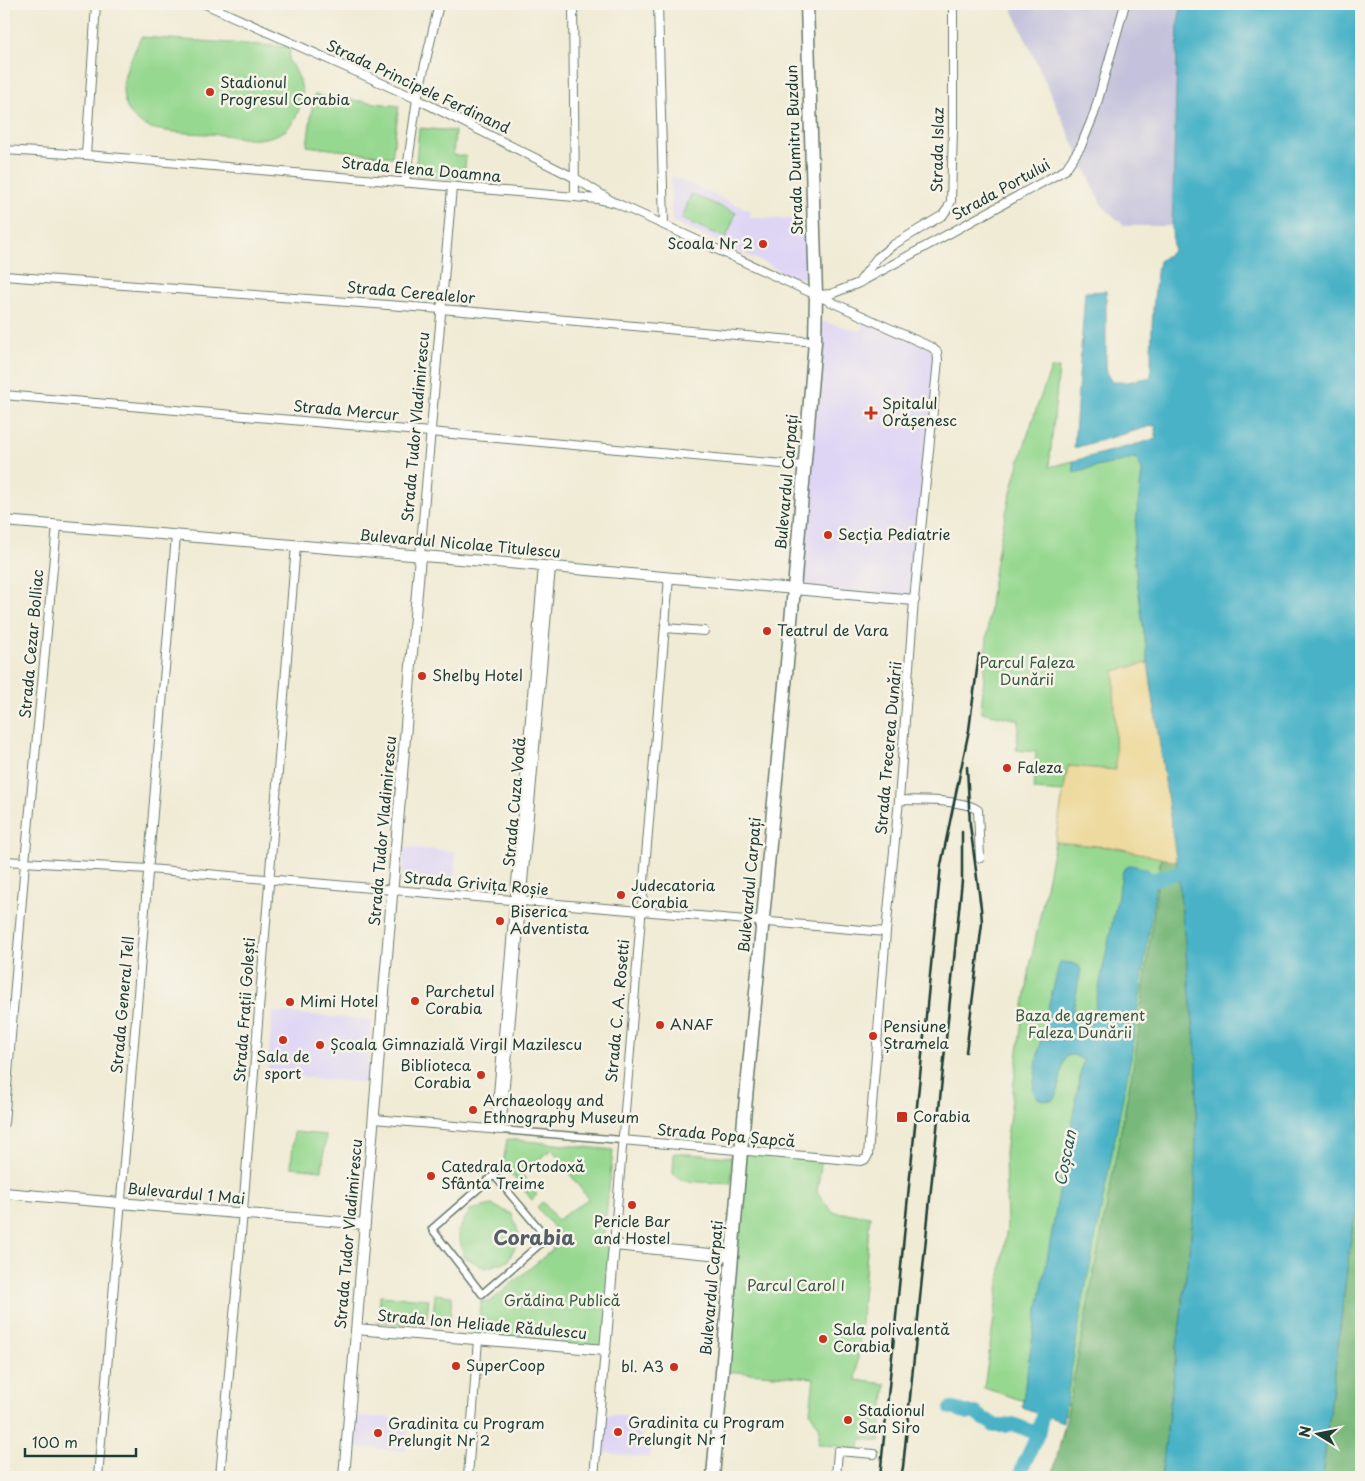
<svg xmlns="http://www.w3.org/2000/svg" width="1365" height="1481" font-family="'Playpen Sans',sans-serif">
<rect width="100%" height="100%" fill="#f7f3e8"/>
<filter id="ink" filterUnits="userSpaceOnUse"><feTurbulence type="fractalNoise" baseFrequency=".02" numOctaves="2"/><feDisplacementMap in="SourceGraphic" scale="10" xChannelSelector="R" yChannelSelector="G"/><feConvolveMatrix kernelMatrix="1 2 1 2 8 2 1 2 1" color-interpolation-filters="sRGB"/></filter>
<filter id="wash" filterUnits="userSpaceOnUse"><feTurbulence type="fractalNoise" baseFrequency=".0096" numOctaves="4" result="noise"/><feDisplacementMap in="SourceGraphic" scale="20" xChannelSelector="R" yChannelSelector="G"/><feGaussianBlur stdDeviation="1.12" result="paint"/><feColorMatrix in="noise" values="0 0 0 0 0 0 0 0 0 0 0 0 0 0 0 0 0 1.4 0 .05"/><feComposite in="paint" operator="in"/></filter>
<g filter="url(#wash)">
<rect width="100%" height="100%" fill="#f0ebd4"/>
<path fill="#ded5f5" d="M671,176L751,211L750,218L804,219L806,278H791L771,266L672,221Z
M865,317L937,352L914,600L794,589L815,320L861,331Z
M404,847L456,852L453,891L401,886Z
M273,1012L372,1020L366,1083L267,1074Z
M599,1414L626,1415L651,1449L649,1458L596,1452Z
M349,1415L406,1419L409,1423L406,1451L346,1446Z"/>
<path fill="#c3c1db" d="M1014,4H1182L1178,22L1172,226H1125L1102,206L1013,11Z"/>
<path fill="#96d890" stroke="#5a8a62" d="M141,37L290,47L289,61C298,72 305,89 301,103C298,113 294,123 286,130C279,135 267,138 258,139C247,140 234,136 223,135C204,133 160,134 144,125C137,122 129,113 126,106C117,79 131,61 141,37Z
M314,95L399,106L392,157L307,146Z
M419,128L455,131L453,155L466,156L464,179L415,175Z
M691,194L736,213L726,238L682,219Z
M1059,368L1049,467L1073,461L1074,472L1136,458L1145,473L1133,548L1148,663L1114,671L1116,770L1068,766L1064,792L1034,790L1036,752L1016,750L1019,720L981,712C986,657 988,600 999,545C1011,485 1029,426 1051,369Z
M1055,842L1118,848L1161,857L1136,1051L1067,1415L984,1388L1007,1227L1005,1153L1023,1012L1031,961Z
M294,1132L326,1135L322,1170L291,1167Z
M507,1139L613,1150L603,1244L614,1245L605,1350L478,1339L481,1301L490,1302L553,1249L555,1229L537,1207L543,1202L557,1220L588,1199L552,1149L521,1173L537,1195L532,1200L503,1164Z
M741,1151L822,1158L817,1192L833,1212L870,1216L856,1380L886,1384L880,1441L861,1439L860,1449L818,1444L820,1428L810,1412L814,1378L722,1371Z
M674,1153L732,1157L731,1184L684,1181L673,1174Z
M492,1205L512,1214L520,1237L508,1261L485,1268L464,1257L458,1232L470,1210Z
M435,1294L452,1296L449,1327L432,1325Z
M380,1296L429,1299L426,1326L378,1322Z"/>
<path fill="#78b87a" stroke="#4c7a57" d="M1161,857L1177,862L1197,1063L1195,1203L1161,1477H1052L1067,1415L1136,1051Z
M1361,1186V1477H1322L1351,1236Z"/>
<path fill="#eeda9e" stroke="#868c69" d="M1148,663L1177,862L1118,848L1055,842L1068,766L1116,770L1114,671Z"/>
<path fill="#49b2c7" stroke="#34787e" d="M1182,4H1361V1186L1351,1236L1322,1477H1161L1195,1203L1197,1063L1178,873L1142,618L1133,548L1142,471L1136,458L1074,472L1073,461L1156,439L1155,425L1074,448L1085,292L1106,291V368L1108,376L1112,382H1128L1151,377C1151,339 1152,299 1159,261L1173,251L1172,226L1178,22Z
M1130,865C1145,869 1151,866 1156,883L1131,1057L1082,1306L1063,1422L1022,1407L1029,1358L1083,1060L1074,1055L1067,1056L1064,1061L1057,1095L1054,1100C1048,1101 1037,1101 1034,1093C1032,1088 1035,1080 1035,1074C1040,1036 1050,999 1060,962L1072,963L1079,966L1081,970L1071,1020L1083,1024L1092,1022L1123,870Z"/>
<g fill="none" stroke-linecap="round" stroke-linejoin="round">
<path stroke="#49b2c7" stroke-width="14" d="M1139,888L1147,881L1178,873
M951,1408L969,1413H976L984,1419L991,1422L994,1426H1005L1013,1424L1038,1434
M1020,1477L1022,1468L1038,1434L1046,1398"/>
</g>
</g>
<g filter="url(#ink)">
<g fill="none" stroke-linecap="round" stroke-linejoin="round">
<g stroke="#687a6c" stroke-width="9">
<path id="pedestrian" d="M501,1130L622,1140
M494,1175L547,1238L482,1294L432,1229Z"/>
</g>
<g stroke="#687a6c" stroke-width="10">
<path id="minor" d="M205,4L417,99L575,178L610,200
M573,4L575,196
M658,4L664,225
M4,150L86,155L598,199L616,203L664,225L816,295L931,347L937,352L938,360L914,600L899,800L886,932L868,1155L866,1159L861,1161L622,1140
M86,155L96,4
M405,183L417,99L439,4
M4,276L441,309L815,342
M860,281L877,258L893,245L943,215L948,208L951,201L953,129V4
M818,295L831,294L859,283L1065,170L1081,146L1094,114L1125,4
M4,395L430,432L804,466
M420,556L452,187
M665,628L704,631
M899,800C920,801 962,799 978,810L980,858
M4,861L149,869L886,932
M374,1119L501,1130L551,567
M4,1123L25,862L57,526
M495,1130L543,566
M614,1245L669,577
M98,1477L176,535
M220,1477L242,1223L296,545
M468,1477L478,1339
M594,1477L605,1350
M836,1477L838,1451L874,1454"/>
</g>
<g stroke="#687a6c" stroke-width="12">
<path id="tertiary" d="M4,521L543,566L914,600
M4,1193L365,1224
M356,1329L605,1350L614,1245L731,1256
M344,1477L420,556"/>
</g>
<g stroke="#687a6c" stroke-width="15">
<path id="primary" d="M713,1477L741,1151L794,589L815,342L816,295L807,4"/>
</g>
<use href="#pedestrian" stroke="#fff" stroke-width="6"/>
<use href="#minor" stroke="#fff" stroke-width="8"/>
<use href="#tertiary" stroke="#fff" stroke-width="10"/>
<use href="#primary" stroke="#fff" stroke-width="12"/>
<path stroke="#1f3d34" stroke-width="2.5" d="M966,1052L982,923L981,908L970,825L967,767
M880,1477L941,865L969,730L979,654
M901,1477L903,1467L962,880V832"/>
</g>
</g>
<g fill="#c8321e" stroke="#f7f3e8" stroke-width="2">
<circle cx="210" cy="92" r="5"/>
<circle cx="763" cy="244" r="5"/>
<path d="M868.5 405.5h5v5h5v5h-5v5h-5v-5h-5v-5h5z"/>
<circle cx="828" cy="535" r="5"/>
<circle cx="767" cy="631" r="5"/>
<circle cx="422" cy="676" r="5"/>
<circle cx="1007" cy="768" r="5"/>
<circle cx="621" cy="895" r="5"/>
<circle cx="500" cy="921" r="5"/>
<circle cx="415" cy="1001" r="5"/>
<circle cx="290" cy="1002" r="5"/>
<circle cx="660" cy="1025" r="5"/>
<circle cx="873" cy="1036" r="5"/>
<circle cx="283" cy="1040" r="5"/>
<circle cx="320" cy="1045" r="5"/>
<circle cx="481" cy="1075" r="5"/>
<circle cx="473" cy="1110" r="5"/>
<rect x="896" y="1111" width="12" height="12" rx="2.5"/>
<circle cx="431" cy="1176" r="5"/>
<circle cx="632" cy="1205" r="5"/>
<circle cx="823" cy="1339" r="5"/>
<circle cx="456" cy="1366" r="5"/>
<circle cx="674" cy="1367" r="5"/>
<circle cx="848" cy="1420" r="5"/>
<circle cx="618" cy="1432" r="5"/>
<circle cx="378" cy="1433" r="5"/>
</g>
<g text-anchor="middle" stroke-width="5" stroke-linejoin="round" paint-order="stroke">
<g font-size="15" fill="#1f3d34" stroke="#f7f3e8" text-anchor="start">
<text x="220" y="88">Stadionul<tspan x="220" dy="17">Progresul Corabia</tspan></text>
<text x="753" y="249" text-anchor="end">Scoala Nr 2</text>
<text x="882" y="409">Spitalul<tspan x="882" dy="17">Orășenesc</tspan></text>
<text x="838" y="540">Secția Pediatrie</text>
<text x="777" y="636">Teatrul de Vara</text>
<text x="432" y="681">Shelby Hotel</text>
<text x="1017" y="773">Faleza</text>
<text x="631" y="891">Judecatoria<tspan x="631" dy="17">Corabia</tspan></text>
<text x="510" y="917">Biserica<tspan x="510" dy="17">Adventista</tspan></text>
<text x="425" y="997">Parchetul<tspan x="425" dy="17">Corabia</tspan></text>
<text x="300" y="1007">Mimi Hotel</text>
<text x="670" y="1030">ANAF</text>
<text x="883" y="1032">Pensiune<tspan x="883" dy="17">Ștramela</tspan></text>
<text x="330" y="1050">Școala Gimnazială Virgil Mazilescu</text>
<text x="283" y="1062" text-anchor="middle">Sala de<tspan x="283" dy="17">sport</tspan></text>
<text x="471" y="1071" text-anchor="end">Biblioteca<tspan x="471" dy="17">Corabia</tspan></text>
<text x="483" y="1106">Archaeology and<tspan x="483" dy="17">Ethnography Museum</tspan></text>
<text x="913" y="1122">Corabia</text>
<text x="441" y="1172">Catedrala Ortodoxă<tspan x="441" dy="17">Sfânta Treime</tspan></text>
<text x="632" y="1227" text-anchor="middle">Pericle Bar<tspan x="632" dy="17">and Hostel</tspan></text>
<text x="833" y="1335">Sala polivalentă<tspan x="833" dy="17">Corabia</tspan></text>
<text x="466" y="1371">SuperCoop</text>
<text x="664" y="1372" text-anchor="end">bl. A3</text>
<text x="858" y="1416">Stadionul<tspan x="858" dy="17">San Siro</tspan></text>
<text x="628" y="1428">Gradinita cu Program<tspan x="628" dy="17">Prelungit Nr 1</tspan></text>
<text x="388" y="1429">Gradinita cu Program<tspan x="388" dy="17">Prelungit Nr 2</tspan></text>
</g>
<g font-size="15" fill="#1f3d34" stroke="#f7f3e8">
<text transform="translate(418 87) rotate(25)" y="5">Strada Principele Ferdinand</text>
<text transform="translate(795 150) rotate(-92)" y="5">Strada Dumitru Buzdun</text>
<text transform="translate(938 150) rotate(-89)" y="5">Strada Islaz</text>
<text transform="translate(421 170) rotate(5)" y="5">Strada Elena Doamna</text>
<text transform="translate(1001 190) rotate(-29)" y="5">Strada Portului</text>
<text transform="translate(411 293) rotate(5)" y="5">Strada Cerealelor</text>
<text transform="translate(346 411) rotate(5)" y="5">Strada Mercur</text>
<text transform="translate(416 427) rotate(-85)" y="5">Strada Tudor Vladimirescu</text>
<text transform="translate(787 482) rotate(-85)" y="5">Bulevardul Carpați</text>
<text transform="translate(460 544) rotate(5)" y="5">Bulevardul Nicolae Titulescu</text>
<text transform="translate(32 644) rotate(-85)" y="5">Strada Cezar Bolliac</text>
<text transform="translate(889 748) rotate(-85)" y="5">Strada Trecerea Dunării</text>
<text transform="translate(515 802) rotate(-85)" y="5">Strada Cuza Vodă</text>
<text transform="translate(383 831) rotate(-85)" y="5">Strada Tudor Vladimirescu</text>
<text transform="translate(476 884) rotate(5)" y="5">Strada Grivița Roșie</text>
<text transform="translate(750 885) rotate(-85)" y="5">Bulevardul Carpați</text>
<text transform="translate(123 1005) rotate(-85)" y="5">Strada General Tell</text>
<text transform="translate(245 1010) rotate(-86)" y="5">Strada Frații Golești</text>
<text transform="translate(618 1011) rotate(-85)" y="5">Strada C. A. Rosetti</text>
<text transform="translate(726 1136) rotate(5)" y="5">Strada Popa Șapcă</text>
<text transform="translate(186 1194) rotate(5)" y="5">Bulevardul 1 Mai</text>
<text transform="translate(349 1234) rotate(-85)" y="5">Strada Tudor Vladimirescu</text>
<text transform="translate(712 1288) rotate(-85)" y="5">Bulevardul Carpați</text>
<text transform="translate(482 1325) rotate(5)" y="5">Strada Ion Heliade Rădulescu</text>
</g>
<g font-size="15" fill="#375c46" stroke="#f7f3e8">
<text x="1027" y="668">Parcul Faleza<tspan x="1027" dy="17">Dunării</tspan></text>
<text x="1080" y="1021">Baza de agrement<tspan x="1080" dy="17">Faleza Dunării</tspan></text>
<text x="796" y="1291">Parcul Carol I</text>
<text x="562" y="1306">Grădina Publică</text>
</g>
<g font-size="16" font-style="italic" fill="#2a5a59" stroke="#f7f3e8">
<text transform="translate(1065 1158) rotate(-79)" y="6">Coșcan</text>
</g>
<g font-size="20" font-weight="bold" fill="#545e67" stroke="#f7f3e8">
<text x="534" y="1245">Corabia</text>
</g>
</g>
<rect width="1365" height="1481" fill="none" stroke="#f7f3e8" stroke-width="20"/>
<g transform="translate(1318 1434) rotate(280)" stroke="#f7f3e8" stroke-width="4" paint-order="stroke">
<path d="M0-4L9 19L0 12L-9 19Z" fill="#1f3d34"/>
<text y="-8" font-size="14" font-weight="bold" text-anchor="middle" fill="#1f3d34">N</text>
</g>
<path d="M25 1448v8h111v-8" fill="none" stroke="#1f3d34" stroke-width="2.5"/>
<text x="32" y="1448" font-size="15" fill="#1f3d34" stroke="#f7f3e8" stroke-width="4" paint-order="stroke">100 m</text>
</svg>
